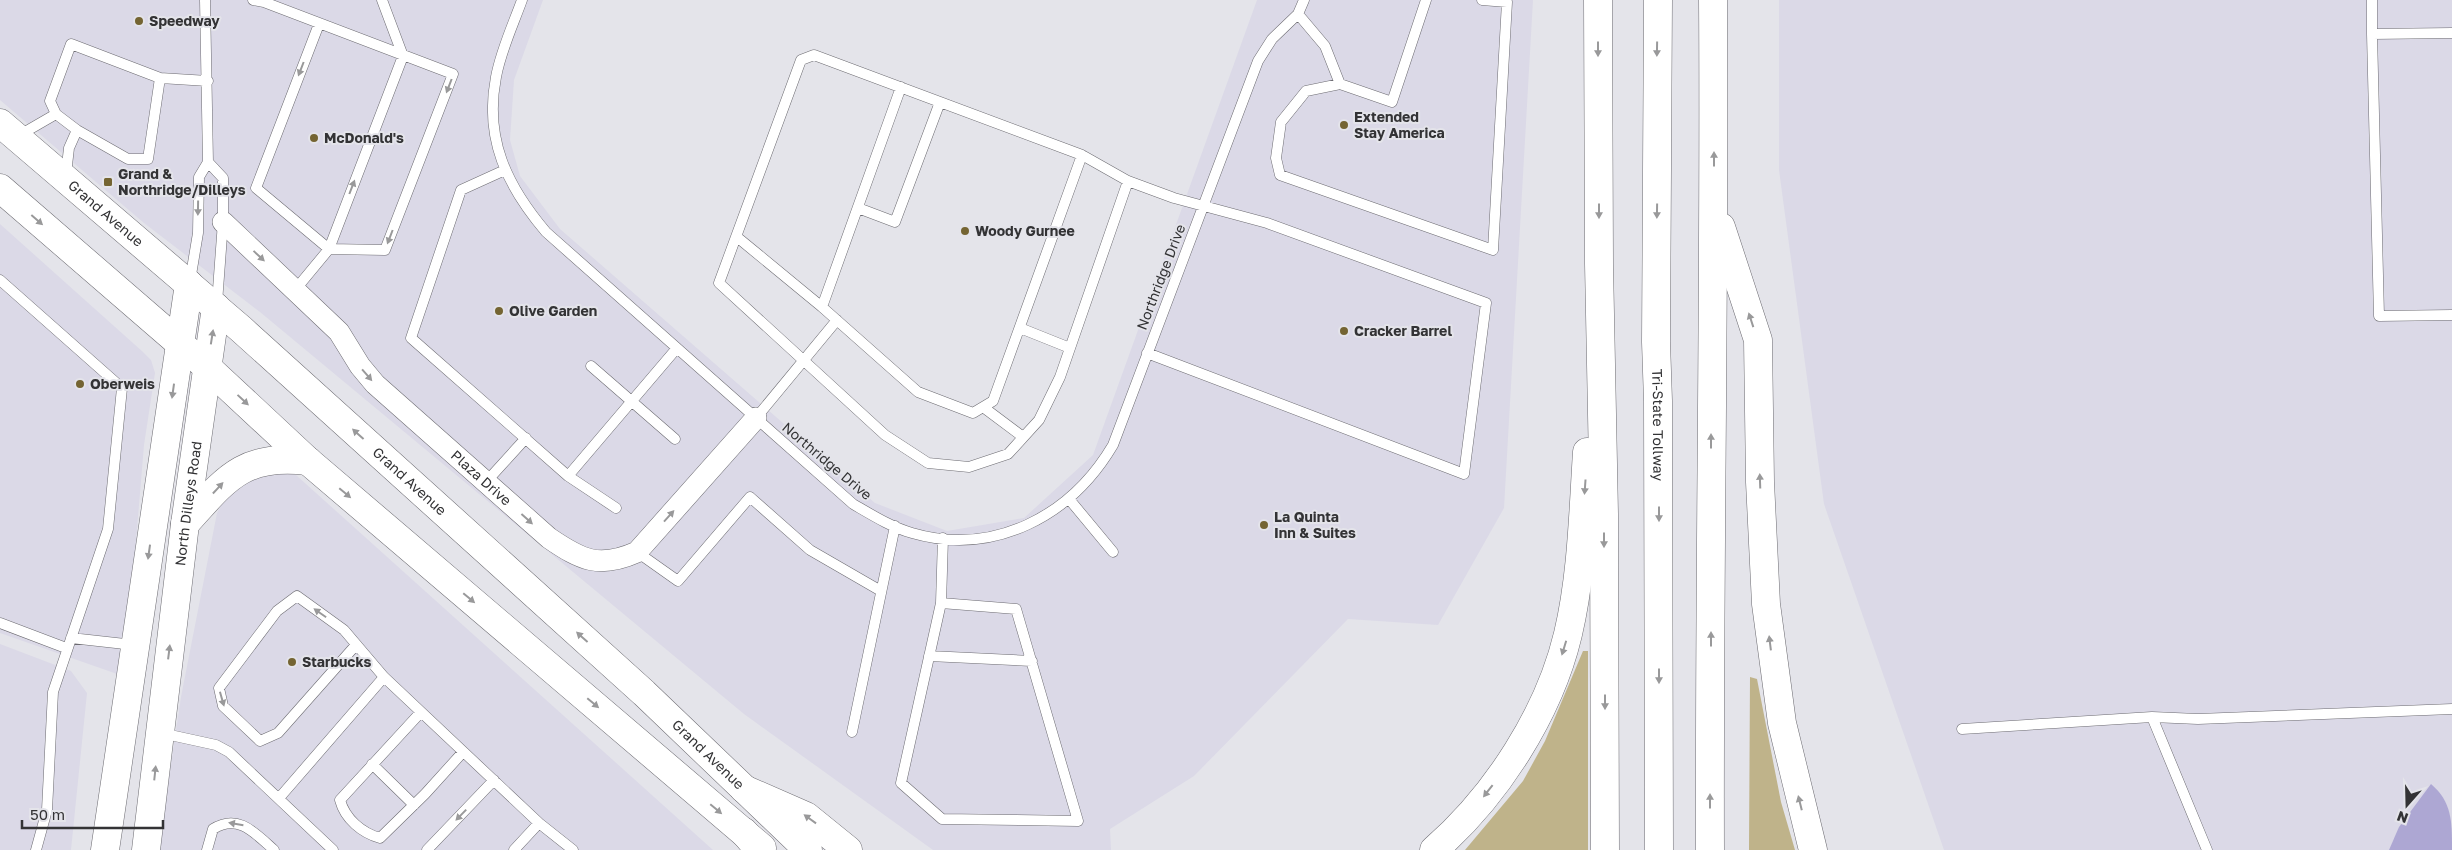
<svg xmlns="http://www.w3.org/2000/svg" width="2452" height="850" font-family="'Golos Text',sans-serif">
<rect width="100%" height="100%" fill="#e4e4ea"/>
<path fill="#dbd9e7" d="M0,0H543L514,80L510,140L520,176L560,229L875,503L947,531L1024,518L1093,455L1257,0H1533L1504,508L1438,625L1348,619L1194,776L1110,829L1111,850H933L744,714L260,312L144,223L0,100Z
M1779,0H2452V850H1944L1824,504L1779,170Z
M0,224L143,352L151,360L155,373L144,445L135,553L120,675L0,633Z
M265,472H282L296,475L713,850H158L181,697L217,513L226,495Z
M0,644L71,671L87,693L71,850H0Z"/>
<path fill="#bfb38a" d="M1583,651H1588V850H1465L1523,781L1545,741Z
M1750,677L1757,679L1781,802L1795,850H1749Z"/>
<path fill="#ada7d3" d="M2431,784C2452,802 2452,821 2452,850H2389L2399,827Z"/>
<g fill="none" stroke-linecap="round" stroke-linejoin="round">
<g stroke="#6c6b71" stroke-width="11">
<path id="lane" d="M253,0L264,2L453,74L385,250L329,249L256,188L319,24
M522,0C513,25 501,50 496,77C484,139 507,186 546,232L853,504C872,515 891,527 912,533C994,557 1071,516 1113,445L1258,61L1272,39L1298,14L1304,0
M1426,0L1392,102L1340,84L1306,91L1281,122L1276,158L1280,175L1493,250L1507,2L1482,0
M2372,0V34
M1298,14L1325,46L1340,84
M2452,33L2372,34L2379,316L2452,315
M160,78L148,159H128L77,130L56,114L50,101L71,44L160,78L208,81
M18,136L56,114
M208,162L223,178V222L217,303
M505,170L461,190L411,338L568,476L616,508
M66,174L69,148L77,130
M1128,181L1060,377L1039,420L1008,454L969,467L928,463L885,435L719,283L801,60L814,55L1082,155L1128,181L1174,198L1267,223L1486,303L1464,474L1147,353
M858,208L895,222L940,102
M737,237L822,307L918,392L973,413L993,401L1082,155
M0,280L122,388L108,529L53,692L47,810L36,850
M190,281L198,233L199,177L208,162L205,0
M295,290L329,249L403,56L382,0
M822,307L901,87
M1020,328L1070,348
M591,366L675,439
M983,407L1023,437
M756,418L837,320
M568,476L677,348
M486,482L526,438
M1069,499L1113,552
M637,552L678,581L750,497L810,550L881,591
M941,603L1016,609L1078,821L942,819L901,783L941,603L943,538
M0,623L66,648
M71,638L134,645
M355,646L278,733L260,741L223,706L219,688L277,611L297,596L344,630L384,677L539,823L573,850
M929,656L1032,661
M421,712L340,800C345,819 362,833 380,838L425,794L463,752
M2152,717L2207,850
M1962,729L2152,717L2198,719L2452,709
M852,732L895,526
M161,733L216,745L229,752L333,850
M372,764L414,805
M280,797L384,677
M207,850L213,829C238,813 255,833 274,850
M427,850L494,780
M514,850L539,823"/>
</g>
<g stroke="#6c6b71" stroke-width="22">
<g id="street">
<path id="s1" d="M223,222L339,332L360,366L375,384L549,538C581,560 599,569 637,552L756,418"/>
</g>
</g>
<g stroke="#6c6b71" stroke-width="29">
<g id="secondary">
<path d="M105,850L189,284"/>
<path id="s2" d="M146,850L185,524L216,307"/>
</g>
</g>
<g stroke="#6c6b71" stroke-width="29">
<g id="primary">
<path id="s3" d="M0,123L241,329L644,693L808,850"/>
<path d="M0,188L207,367L308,461L762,848"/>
<path d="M185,524C225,480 242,453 308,461"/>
</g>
</g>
<g stroke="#6c6b71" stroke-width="29">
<g id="highway">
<path d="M1598,0L1599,264L1604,514L1605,850"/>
<path id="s4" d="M1658,0L1656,342L1658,401L1659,850"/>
<path d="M1721,227L1758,340L1760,482L1766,604L1782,723L1813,850"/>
<path d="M744,789L806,816L848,850"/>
<path d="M744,832L759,850"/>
<path d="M1434,850C1496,796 1549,714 1568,634C1582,575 1583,512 1587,452"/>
<path d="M1710,850C1709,567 1715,283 1713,0"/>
</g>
</g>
<use href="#lane" stroke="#fff" stroke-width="10"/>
<use href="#street" stroke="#fff" stroke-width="21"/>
<use href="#secondary" stroke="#fff" stroke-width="28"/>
<use href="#primary" stroke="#fff" stroke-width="28"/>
<use href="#highway" stroke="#fff" stroke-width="28"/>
</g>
<defs><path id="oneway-solid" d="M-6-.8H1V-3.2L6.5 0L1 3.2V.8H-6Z" transform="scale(1.25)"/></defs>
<g fill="#99999a">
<use href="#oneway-solid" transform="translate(1598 49) rotate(90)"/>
<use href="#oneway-solid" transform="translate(1657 49) rotate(91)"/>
<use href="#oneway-solid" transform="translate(301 69) rotate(111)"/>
<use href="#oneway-solid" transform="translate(449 86) rotate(111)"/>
<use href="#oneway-solid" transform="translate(1714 159) rotate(-90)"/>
<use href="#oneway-solid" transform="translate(352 187) rotate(-69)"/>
<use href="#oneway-solid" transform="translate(198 208) rotate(91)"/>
<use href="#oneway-solid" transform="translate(1599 211) rotate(90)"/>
<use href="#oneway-solid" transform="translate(1657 211) rotate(91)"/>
<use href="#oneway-solid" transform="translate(37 220) rotate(41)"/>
<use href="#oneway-solid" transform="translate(390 237) rotate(111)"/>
<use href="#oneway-solid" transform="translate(259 256) rotate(43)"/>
<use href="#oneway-solid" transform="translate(1751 320) rotate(-108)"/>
<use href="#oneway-solid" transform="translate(212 337) rotate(-81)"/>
<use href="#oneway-solid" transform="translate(367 375) rotate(49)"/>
<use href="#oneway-solid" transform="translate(173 391) rotate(98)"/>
<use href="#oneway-solid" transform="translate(243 400) rotate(43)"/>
<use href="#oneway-solid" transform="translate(358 434) rotate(-138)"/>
<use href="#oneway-solid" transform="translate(1711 441) rotate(-90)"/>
<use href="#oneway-solid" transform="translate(1760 481) rotate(-92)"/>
<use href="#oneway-solid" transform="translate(1585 487) rotate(94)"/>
<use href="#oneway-solid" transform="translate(218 488) rotate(-47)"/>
<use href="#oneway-solid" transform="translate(345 493) rotate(40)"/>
<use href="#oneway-solid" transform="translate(1659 514) rotate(90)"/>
<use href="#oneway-solid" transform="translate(669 516) rotate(-48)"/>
<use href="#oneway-solid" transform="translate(527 519) rotate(42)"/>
<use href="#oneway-solid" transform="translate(1604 540) rotate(90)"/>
<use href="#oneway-solid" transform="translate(149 552) rotate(98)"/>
<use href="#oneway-solid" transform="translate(469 598) rotate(40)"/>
<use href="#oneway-solid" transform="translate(320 613) rotate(-145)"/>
<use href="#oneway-solid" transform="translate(582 637) rotate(-138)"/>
<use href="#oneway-solid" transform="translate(1711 639) rotate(-90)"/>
<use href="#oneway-solid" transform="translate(1770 643) rotate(-97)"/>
<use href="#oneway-solid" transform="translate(1564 648) rotate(107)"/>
<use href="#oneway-solid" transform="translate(169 652) rotate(-83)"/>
<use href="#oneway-solid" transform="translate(1659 676) rotate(90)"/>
<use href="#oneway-solid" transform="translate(222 699) rotate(74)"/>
<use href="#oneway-solid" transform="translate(1605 702) rotate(90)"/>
<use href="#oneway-solid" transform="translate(593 703) rotate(40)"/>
<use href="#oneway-solid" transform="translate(155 773) rotate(-84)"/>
<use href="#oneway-solid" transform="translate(1488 791) rotate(128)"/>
<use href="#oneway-solid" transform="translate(1710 801) rotate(-90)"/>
<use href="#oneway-solid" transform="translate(1800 803) rotate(-104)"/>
<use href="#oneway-solid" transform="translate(716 809) rotate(40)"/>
<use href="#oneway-solid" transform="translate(461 815) rotate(134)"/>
<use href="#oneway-solid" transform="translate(810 819) rotate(-144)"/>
<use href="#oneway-solid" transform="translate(236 824) rotate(-170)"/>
</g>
<g fill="#746432" stroke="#e4e4ea" stroke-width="2">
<circle cx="139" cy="21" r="5"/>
<circle cx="1344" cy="125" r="5"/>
<circle cx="314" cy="138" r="5"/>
<rect x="103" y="177" width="10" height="10" rx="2.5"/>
<circle cx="965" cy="231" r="5"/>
<circle cx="499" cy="311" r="5"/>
<circle cx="1344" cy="331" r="5"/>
<circle cx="80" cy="384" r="5"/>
<circle cx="1264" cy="525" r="5"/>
<circle cx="292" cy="662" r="5"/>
</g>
<g text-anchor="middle" stroke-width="4" stroke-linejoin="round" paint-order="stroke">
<g font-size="14" font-weight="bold" fill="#333335" stroke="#e4e4ea" text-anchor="start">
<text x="149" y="26">Speedway</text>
<text x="1354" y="122">Extended<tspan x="1354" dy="16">Stay America</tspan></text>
<text x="324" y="143">McDonald's</text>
<text x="118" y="179">Grand &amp;<tspan x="118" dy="16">Northridge/Dilleys</tspan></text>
<text x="975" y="236">Woody Gurnee</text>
<text x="509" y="316">Olive Garden</text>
<text x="1354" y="336">Cracker Barrel</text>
<text x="90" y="389">Oberweis</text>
<text x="1274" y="522">La Quinta<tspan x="1274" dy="16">Inn &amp; Suites</tspan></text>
<text x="302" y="667">Starbucks</text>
</g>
<g font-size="14" fill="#333335" stroke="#e4e4ea">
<text dy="5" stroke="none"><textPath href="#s3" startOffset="139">Grand Avenue</textPath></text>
<text transform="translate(1161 277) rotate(-69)" y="5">Northridge Drive</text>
<text dy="5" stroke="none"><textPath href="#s4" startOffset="425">Tri-State Tollway</textPath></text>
<text transform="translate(827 461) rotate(40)" y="5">Northridge Drive</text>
<text dy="5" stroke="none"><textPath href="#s1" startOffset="365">Plaza Drive</textPath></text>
<text dy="5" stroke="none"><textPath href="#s3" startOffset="544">Grand Avenue</textPath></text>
<text dy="5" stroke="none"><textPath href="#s2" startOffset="349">North Dilleys Road</textPath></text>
<text dy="5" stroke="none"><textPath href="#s3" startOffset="949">Grand Avenue</textPath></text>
</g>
</g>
<g transform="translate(2407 805) rotate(200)" stroke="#e4e4ea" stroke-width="4" paint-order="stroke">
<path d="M0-4L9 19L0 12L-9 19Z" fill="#333335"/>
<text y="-8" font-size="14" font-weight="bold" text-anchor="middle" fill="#333335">N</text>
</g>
<path d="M22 820v8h141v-8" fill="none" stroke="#333335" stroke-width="2.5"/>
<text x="30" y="820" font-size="15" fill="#333335" stroke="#e4e4ea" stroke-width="4" paint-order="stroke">50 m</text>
</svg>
